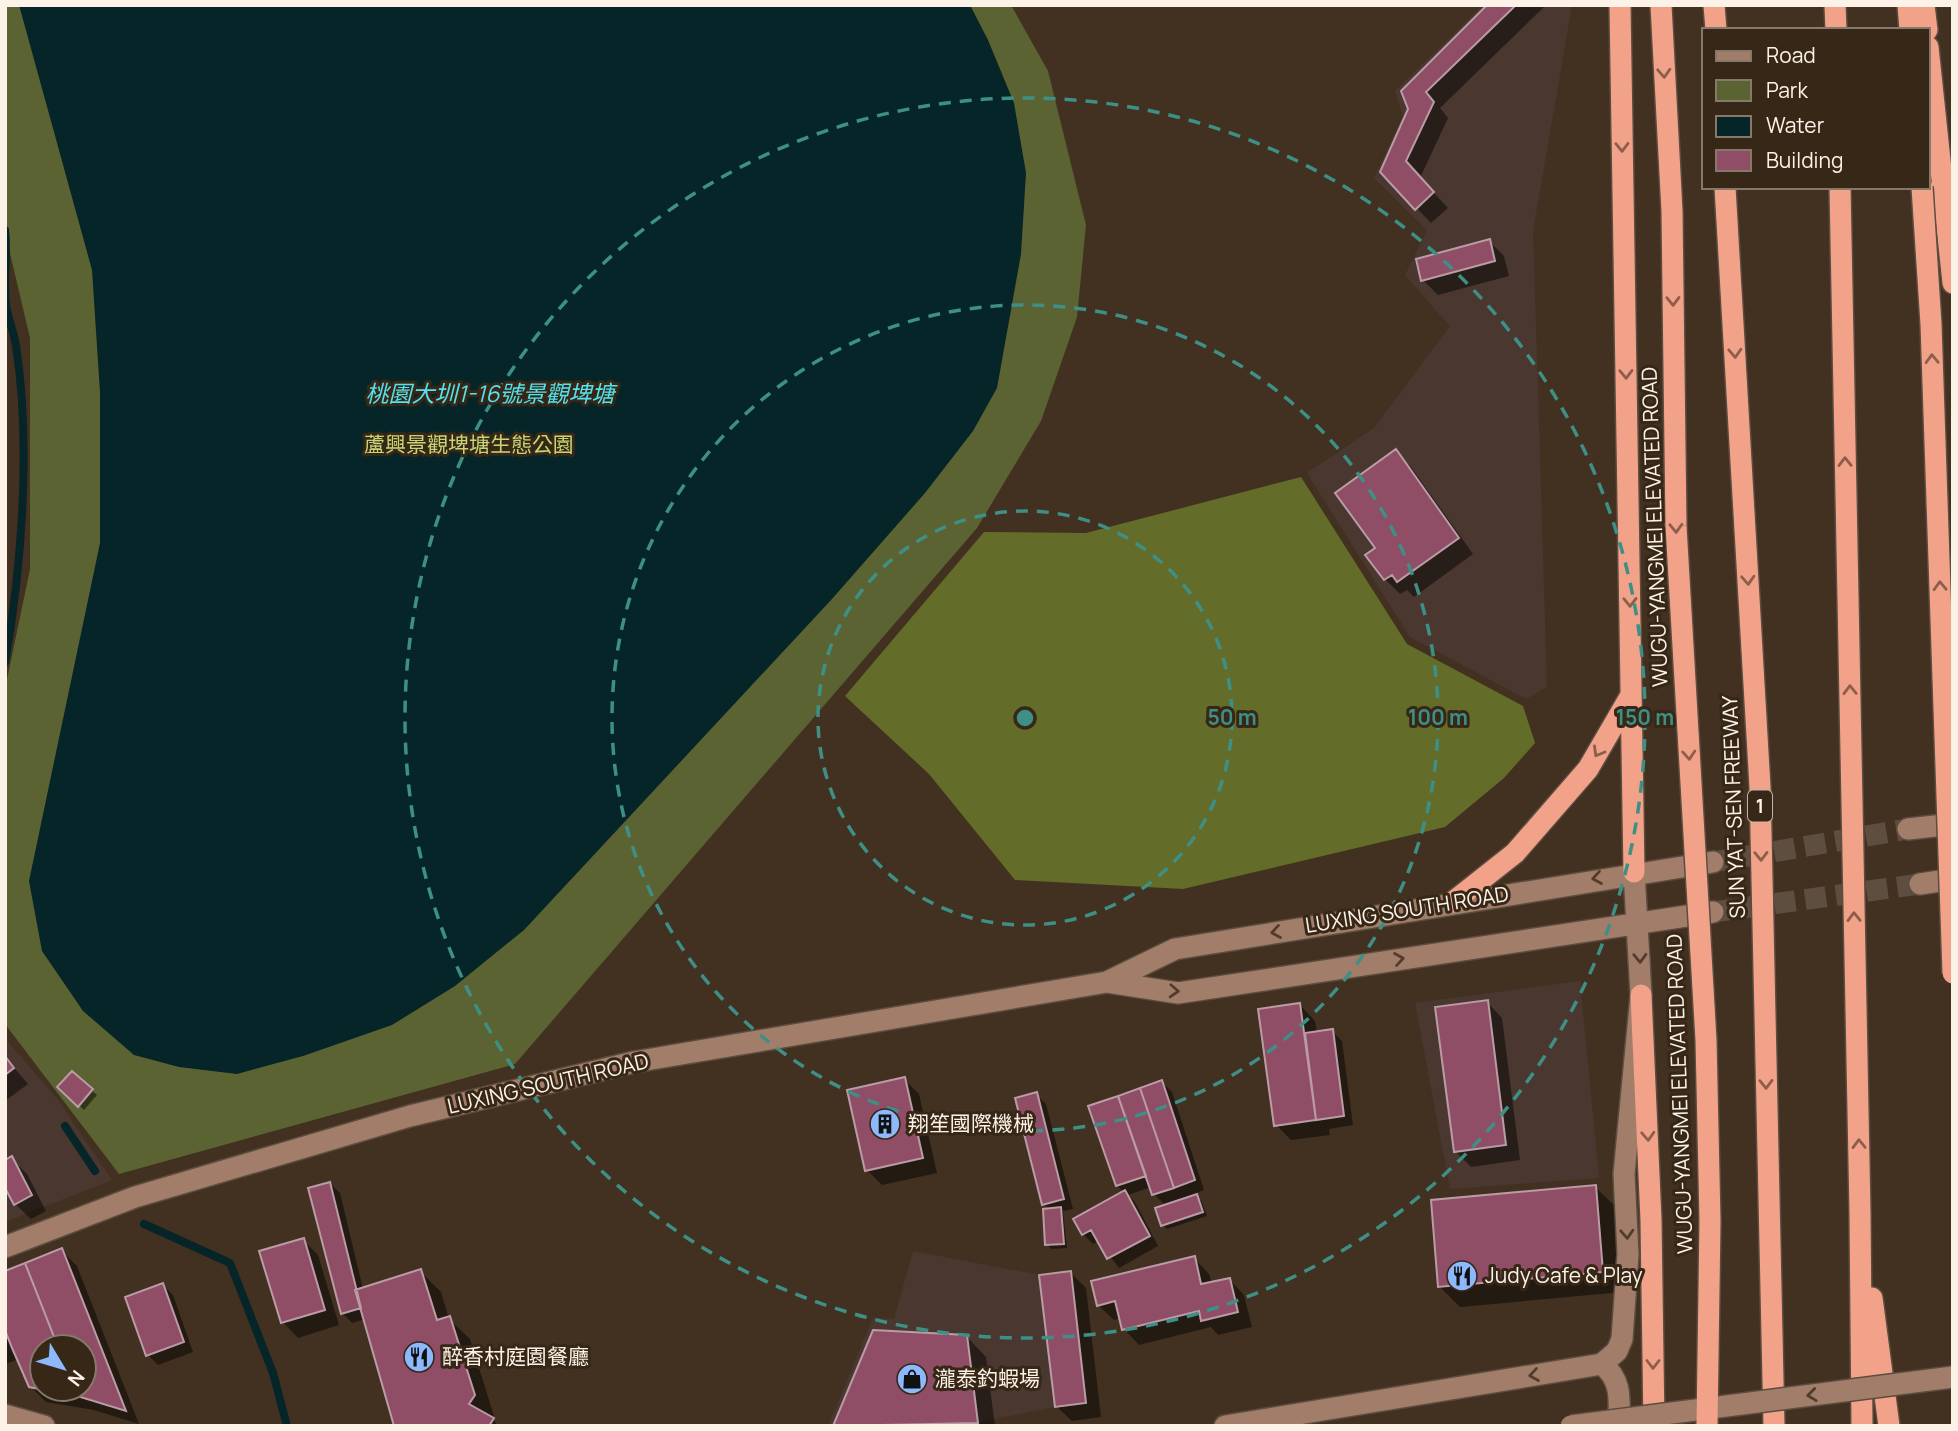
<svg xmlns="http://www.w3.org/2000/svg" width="1958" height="1431" font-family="Manrope,'Noto Sans TC',sans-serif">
<rect width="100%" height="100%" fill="#423121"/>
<path fill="#4a3830" d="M1483,5H1572L1533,231L1547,687L1526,699L1410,637L1307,473L1374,428L1450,326L1405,275L1427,230L1374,178L1403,116L1395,91Z
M1580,981L1599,1178L1450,1189L1415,1003Z
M5,1038L58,1100L112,1180L5,1222Z
M913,1251L1039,1275L1055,1407L957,1426H828L873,1318L894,1319Z"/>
<path fill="#5c6332" d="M5,5H1011L1048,71L1086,225L1077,317L1041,421L977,528L515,1064L119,1174L5,1024V689L30,569V338L5,232Z"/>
<path fill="#636c28" d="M1301,477L1407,644L1523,706L1535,743L1504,778L1445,827L1183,889L1015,880L929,774L845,696L984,532L1086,533Z"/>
<path fill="#052528" d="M19,5H970L988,40L1014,103L1026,173L1021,254L997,388L973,431L925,493L832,599L524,930L455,986L392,1025L303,1056L237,1074L179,1067L134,1055L83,1011L42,951L29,881L100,543V392L92,270Z"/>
<path fill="#0007" fill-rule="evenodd" d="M1489,5H1546L1440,108L1448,118L1420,178L1448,208L1431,223L1382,172L1410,109Z
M1489,241L1504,256L1509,276L1438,295L1423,280Z
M1395,452L1411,467L1473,554L1414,597L1407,590L1400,594L1385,579L1377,549Z
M1487,1002L1502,1018L1520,1160L1471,1167L1455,1151Z
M1300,1005L1315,1021L1317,1033L1332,1031L1342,1041L1353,1125L1329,1129L1330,1135L1291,1140L1276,1125Z
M5,1057L28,1084L5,1101Z
M72,1073L97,1095L84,1110L60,1087Z
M904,1079L919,1094L937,1173L882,1185L867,1170Z
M1162,1082L1172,1092L1204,1190L1194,1194L1201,1200L1207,1216L1167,1229L1163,1225L1166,1206L1154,1194L1151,1187L1128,1195L1135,1202L1158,1246L1119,1268L1099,1241L1093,1244L1083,1234L1124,1193L1117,1185Z
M1036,1094L1046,1104L1073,1209L1063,1211L1067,1248L1051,1249L1047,1244L1050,1210L1044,1204Z
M5,1153L7,1161L12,1159L27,1174L46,1211L31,1219L15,1204L5,1184Z
M330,1183L340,1193L363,1289L420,1271L441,1292L449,1319L470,1339L494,1416L492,1419L499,1426H396L365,1319L352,1323L342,1313Z
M1595,1187L1616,1207L1623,1292L1460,1307L1440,1287Z
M303,1240L318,1255L339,1325L298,1338L283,1322Z
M61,1250L77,1266L139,1424L94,1410L46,1402L30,1386L19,1359L5,1364V1273ZM42,1347H84V1389H42Z
M1194,1258L1209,1274L1212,1284L1229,1279L1244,1295L1252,1327L1218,1335L1211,1327L1139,1345L1124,1329L1121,1318L1114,1320L1098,1305Z
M1071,1273L1086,1288L1101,1417L1072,1421L1056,1406Z
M163,1285L173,1295L193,1352L158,1365L148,1355Z
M966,1336L986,1357L995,1426H835Z"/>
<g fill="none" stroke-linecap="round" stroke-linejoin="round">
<path stroke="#052528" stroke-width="8" d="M5,230C8,254 3,280 6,305C8,319 14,332 16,346C31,442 22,567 5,662
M65,1126L95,1171
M144,1224L230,1263L273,1373L287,1426"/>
</g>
<path fill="#904e66" stroke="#b99ca5" stroke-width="2" d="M1487,5H1516L1426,92L1434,102L1406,161L1434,192L1415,210L1380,172L1408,109L1401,91Z
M1490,239L1495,261L1421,281L1416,259Z
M1396,449L1459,538L1397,582L1392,575L1384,580L1365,555L1375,548L1335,493Z
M1488,1000L1506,1145L1454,1152L1435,1007Z
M1300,1003L1316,1120L1274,1126L1258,1009Z
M1333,1029L1344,1116L1316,1120L1305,1033Z
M5,1056L14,1068L5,1075Z
M72,1071L93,1089L78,1107L57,1087Z
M905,1077L923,1158L865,1171L847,1090Z
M1162,1080L1195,1180L1174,1188L1140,1088Z
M1140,1088L1174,1188L1152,1195L1118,1096Z
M1037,1092L1064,1199L1042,1205L1015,1098Z
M1118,1096L1146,1176L1116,1186L1088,1106Z
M12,1156L32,1195L14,1205L5,1188V1160Z
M330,1182L361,1308L341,1314L308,1188Z
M1596,1185L1603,1272L1438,1287L1431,1200Z
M1125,1190L1150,1236L1107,1259L1091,1230L1082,1235L1073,1219Z
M1197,1194L1203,1212L1161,1226L1155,1208Z
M1061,1207L1064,1244L1045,1245L1043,1209Z
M304,1238L325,1310L281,1323L259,1251Z
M62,1248L126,1411L77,1396L75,1389H84V1347H58L25,1263Z
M1195,1256L1201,1284L1230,1278L1238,1312L1201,1321L1199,1311L1122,1330L1115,1301L1097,1306L1091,1281Z
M25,1263L58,1347H42V1389H75L77,1396L29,1387L12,1348L5,1330V1271Z
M421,1269L437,1320L450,1316L475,1395L469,1404L494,1418L489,1426H394L355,1290Z
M1071,1271L1086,1403L1055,1407L1039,1275Z
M163,1283L184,1342L146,1356L125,1297Z
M873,1330L967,1335L978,1423L833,1426Z"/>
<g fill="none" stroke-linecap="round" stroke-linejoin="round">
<path stroke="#5e4e3f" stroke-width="21" stroke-dasharray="21 10" stroke-linecap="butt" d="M1713,862L1908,829
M1713,912L1920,884"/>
<g stroke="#5b4d3f" stroke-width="24">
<path id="secondary" d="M1908,829L1953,824
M1920,884L1953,879
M1107,982L1178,993L1713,912
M5,1247L135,1197L410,1116L634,1062L1107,982L1175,949L1713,862
M1602,1364C1623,1381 1619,1401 1619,1426
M5,1415L44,1426
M1225,1426L1602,1364L1617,1351L1622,1339L1628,1254L1624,1174L1641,995L1634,872"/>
</g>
<g stroke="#5b4d3f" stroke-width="24">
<path id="highway" d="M1620,5L1634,872
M1714,5L1716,30
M1835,5L1836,30
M1908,5L1910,30
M1924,5L1927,30
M1928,47L1953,283
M1725,187L1760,787L1774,1426
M1840,187L1860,1213L1862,1426
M1453,902L1515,853L1588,769L1631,695
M1641,995L1651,1220L1654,1426
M1872,1298L1889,1426"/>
</g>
<use href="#secondary" stroke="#a27e6a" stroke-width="21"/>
<use href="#highway" stroke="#f3a28a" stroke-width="21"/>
<g stroke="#5b4d3f" stroke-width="24" stroke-linecap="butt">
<path id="secondary-bridge" d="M1571,1426L1953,1377"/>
</g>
<g stroke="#5b4d3f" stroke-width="24" stroke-linecap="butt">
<path id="highway-bridge" d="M1661,5L1672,211L1676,526L1706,1040L1710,1221L1707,1426
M1922,187L1931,324L1953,973"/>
</g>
<use href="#secondary-bridge" stroke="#a27e6a" stroke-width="21"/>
<use href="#highway-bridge" stroke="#f3a28a" stroke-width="21"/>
</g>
<defs><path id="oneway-chevron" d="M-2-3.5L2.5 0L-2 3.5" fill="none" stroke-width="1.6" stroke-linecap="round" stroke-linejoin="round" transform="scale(1.75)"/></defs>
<g stroke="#8c5e4b">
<use href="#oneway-chevron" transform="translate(1664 73) rotate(87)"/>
<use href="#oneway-chevron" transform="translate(1622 147) rotate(89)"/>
<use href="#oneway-chevron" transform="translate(1673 301) rotate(89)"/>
<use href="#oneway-chevron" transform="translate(1735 353) rotate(87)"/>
<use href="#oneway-chevron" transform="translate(1932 359) rotate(-92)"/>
<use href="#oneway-chevron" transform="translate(1626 374) rotate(89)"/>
<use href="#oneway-chevron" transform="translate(1845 462) rotate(-91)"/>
<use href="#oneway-chevron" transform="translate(1676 528) rotate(88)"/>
<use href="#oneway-chevron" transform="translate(1748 580) rotate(87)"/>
<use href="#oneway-chevron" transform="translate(1940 586) rotate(-92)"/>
<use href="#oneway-chevron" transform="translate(1630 602) rotate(89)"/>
<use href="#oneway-chevron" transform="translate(1850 690) rotate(-91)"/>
<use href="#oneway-chevron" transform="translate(1598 752) rotate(120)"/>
<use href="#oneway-chevron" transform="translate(1689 755) rotate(86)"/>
<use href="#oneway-chevron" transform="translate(1761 856) rotate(89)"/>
<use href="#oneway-chevron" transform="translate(1854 917) rotate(-91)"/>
<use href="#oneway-chevron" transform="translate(1766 1084) rotate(89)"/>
<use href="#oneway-chevron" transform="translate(1648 1136) rotate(87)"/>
<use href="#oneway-chevron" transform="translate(1859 1144) rotate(-91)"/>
<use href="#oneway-chevron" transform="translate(1653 1364) rotate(90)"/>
</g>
<g stroke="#523d2c">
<use href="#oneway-chevron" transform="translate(1597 878) rotate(171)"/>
<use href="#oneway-chevron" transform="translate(1276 932) rotate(171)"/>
<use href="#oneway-chevron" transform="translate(1640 958) rotate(88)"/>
<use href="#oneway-chevron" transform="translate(1399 959) rotate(-9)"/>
<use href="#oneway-chevron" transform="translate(1174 991) rotate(3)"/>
<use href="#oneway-chevron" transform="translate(1627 1234) rotate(87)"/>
<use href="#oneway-chevron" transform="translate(1534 1375) rotate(171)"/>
<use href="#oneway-chevron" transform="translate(1812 1395) rotate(173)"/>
</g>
<g fill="none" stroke="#3e8f86" stroke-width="3.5" stroke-dasharray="12 9">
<circle cx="1025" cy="718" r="207"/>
<circle cx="1025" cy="718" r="413"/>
<circle cx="1025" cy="718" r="620"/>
</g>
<defs>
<g id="building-disc" transform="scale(1.575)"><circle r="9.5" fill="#8db9fc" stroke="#372717"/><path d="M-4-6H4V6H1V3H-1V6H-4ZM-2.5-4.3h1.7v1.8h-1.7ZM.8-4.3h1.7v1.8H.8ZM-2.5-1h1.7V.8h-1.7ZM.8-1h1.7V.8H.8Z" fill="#111"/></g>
<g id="restaurant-disc" transform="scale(1.575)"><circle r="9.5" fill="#8db9fc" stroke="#372717"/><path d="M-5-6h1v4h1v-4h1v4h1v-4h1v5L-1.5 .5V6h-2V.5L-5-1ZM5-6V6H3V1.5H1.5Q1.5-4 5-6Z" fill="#111"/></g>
<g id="shop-disc" transform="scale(1.575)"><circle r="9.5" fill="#8db9fc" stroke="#372717"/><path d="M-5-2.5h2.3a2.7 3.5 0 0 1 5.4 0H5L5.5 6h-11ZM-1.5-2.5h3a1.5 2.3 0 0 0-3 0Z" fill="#111"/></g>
</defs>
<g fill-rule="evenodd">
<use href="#building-disc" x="885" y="1124"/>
<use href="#restaurant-disc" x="1462" y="1276"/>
<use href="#restaurant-disc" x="419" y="1357"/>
<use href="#shop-disc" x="912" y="1379"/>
</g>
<g text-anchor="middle" stroke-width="6" stroke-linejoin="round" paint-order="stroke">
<rect fill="#372717" stroke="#c1b5a9" stroke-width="2" x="1748" y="790.5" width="24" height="31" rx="5"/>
<g font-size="19" font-weight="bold" fill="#fcf2e8">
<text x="1760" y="813">1</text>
</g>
<g font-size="21" fill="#c7d574" stroke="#372717">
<text x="469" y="452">蘆興景觀埤塘生態公園</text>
</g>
<g font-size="21" fill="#fcf2e8" stroke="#372717">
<text transform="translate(1655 527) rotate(-92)" y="7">WUGU-YANGMEI ELEVATED ROAD</text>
<text transform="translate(1734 807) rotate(-92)" y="7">SUN YAT-SEN FREEWAY</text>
<text transform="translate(1407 910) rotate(-9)" y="7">LUXING SOUTH ROAD</text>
<text transform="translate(548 1084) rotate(-13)" y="7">LUXING SOUTH ROAD</text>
<text transform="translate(1680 1094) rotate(-92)" y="7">WUGU-YANGMEI ELEVATED ROAD</text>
</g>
<g font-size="21" fill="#fcf2e8" stroke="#372717" text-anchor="start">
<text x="908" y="1131">翔笙國際機械</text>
<text x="1485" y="1283">Judy Cafe &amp; Play</text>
<text x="442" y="1364">醉香村庭園餐廳</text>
<text x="935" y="1386">瀧泰釣蝦場</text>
</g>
<g font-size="23" font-style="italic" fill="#51e3ef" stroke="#372717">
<text x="490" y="402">桃園大圳1-16號景觀埤塘</text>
</g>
</g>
<circle cx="1025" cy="718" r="10" fill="#3e8f86" stroke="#372717" stroke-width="3.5"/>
<g font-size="21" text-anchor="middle" font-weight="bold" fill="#3e8f86" stroke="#372717" stroke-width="6" stroke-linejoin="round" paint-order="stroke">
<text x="1232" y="725">50 m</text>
<text x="1438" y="725">100 m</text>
<text x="1645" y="725">150 m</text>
</g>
<rect width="1958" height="1431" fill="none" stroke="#fcf2e8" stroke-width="14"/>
<rect x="1702" y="28" width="228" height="161" fill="#372717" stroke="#86786b" stroke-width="2"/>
<rect x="1716" y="51" width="35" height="10" fill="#a27e6a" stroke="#86786b" stroke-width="2"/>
<text x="1766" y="63" font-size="21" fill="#fcf2e8">Road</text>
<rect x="1716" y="80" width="35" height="21" fill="#5c6332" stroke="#86786b" stroke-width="2"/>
<text x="1766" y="98" font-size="21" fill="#fcf2e8">Park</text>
<rect x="1716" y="116" width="35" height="21" fill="#052528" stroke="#86786b" stroke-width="2"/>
<text x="1766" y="133" font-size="21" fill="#fcf2e8">Water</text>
<rect x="1716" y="150" width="35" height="21" fill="#904e66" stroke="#86786b" stroke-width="2"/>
<text x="1766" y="168" font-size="21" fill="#fcf2e8">Building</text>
<g transform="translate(63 1368) rotate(128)"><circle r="33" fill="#372717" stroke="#86786b" stroke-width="2"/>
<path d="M0-5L12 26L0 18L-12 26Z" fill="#8db9fc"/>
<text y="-10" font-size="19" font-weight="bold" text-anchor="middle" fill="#fcf2e8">N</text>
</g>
</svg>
